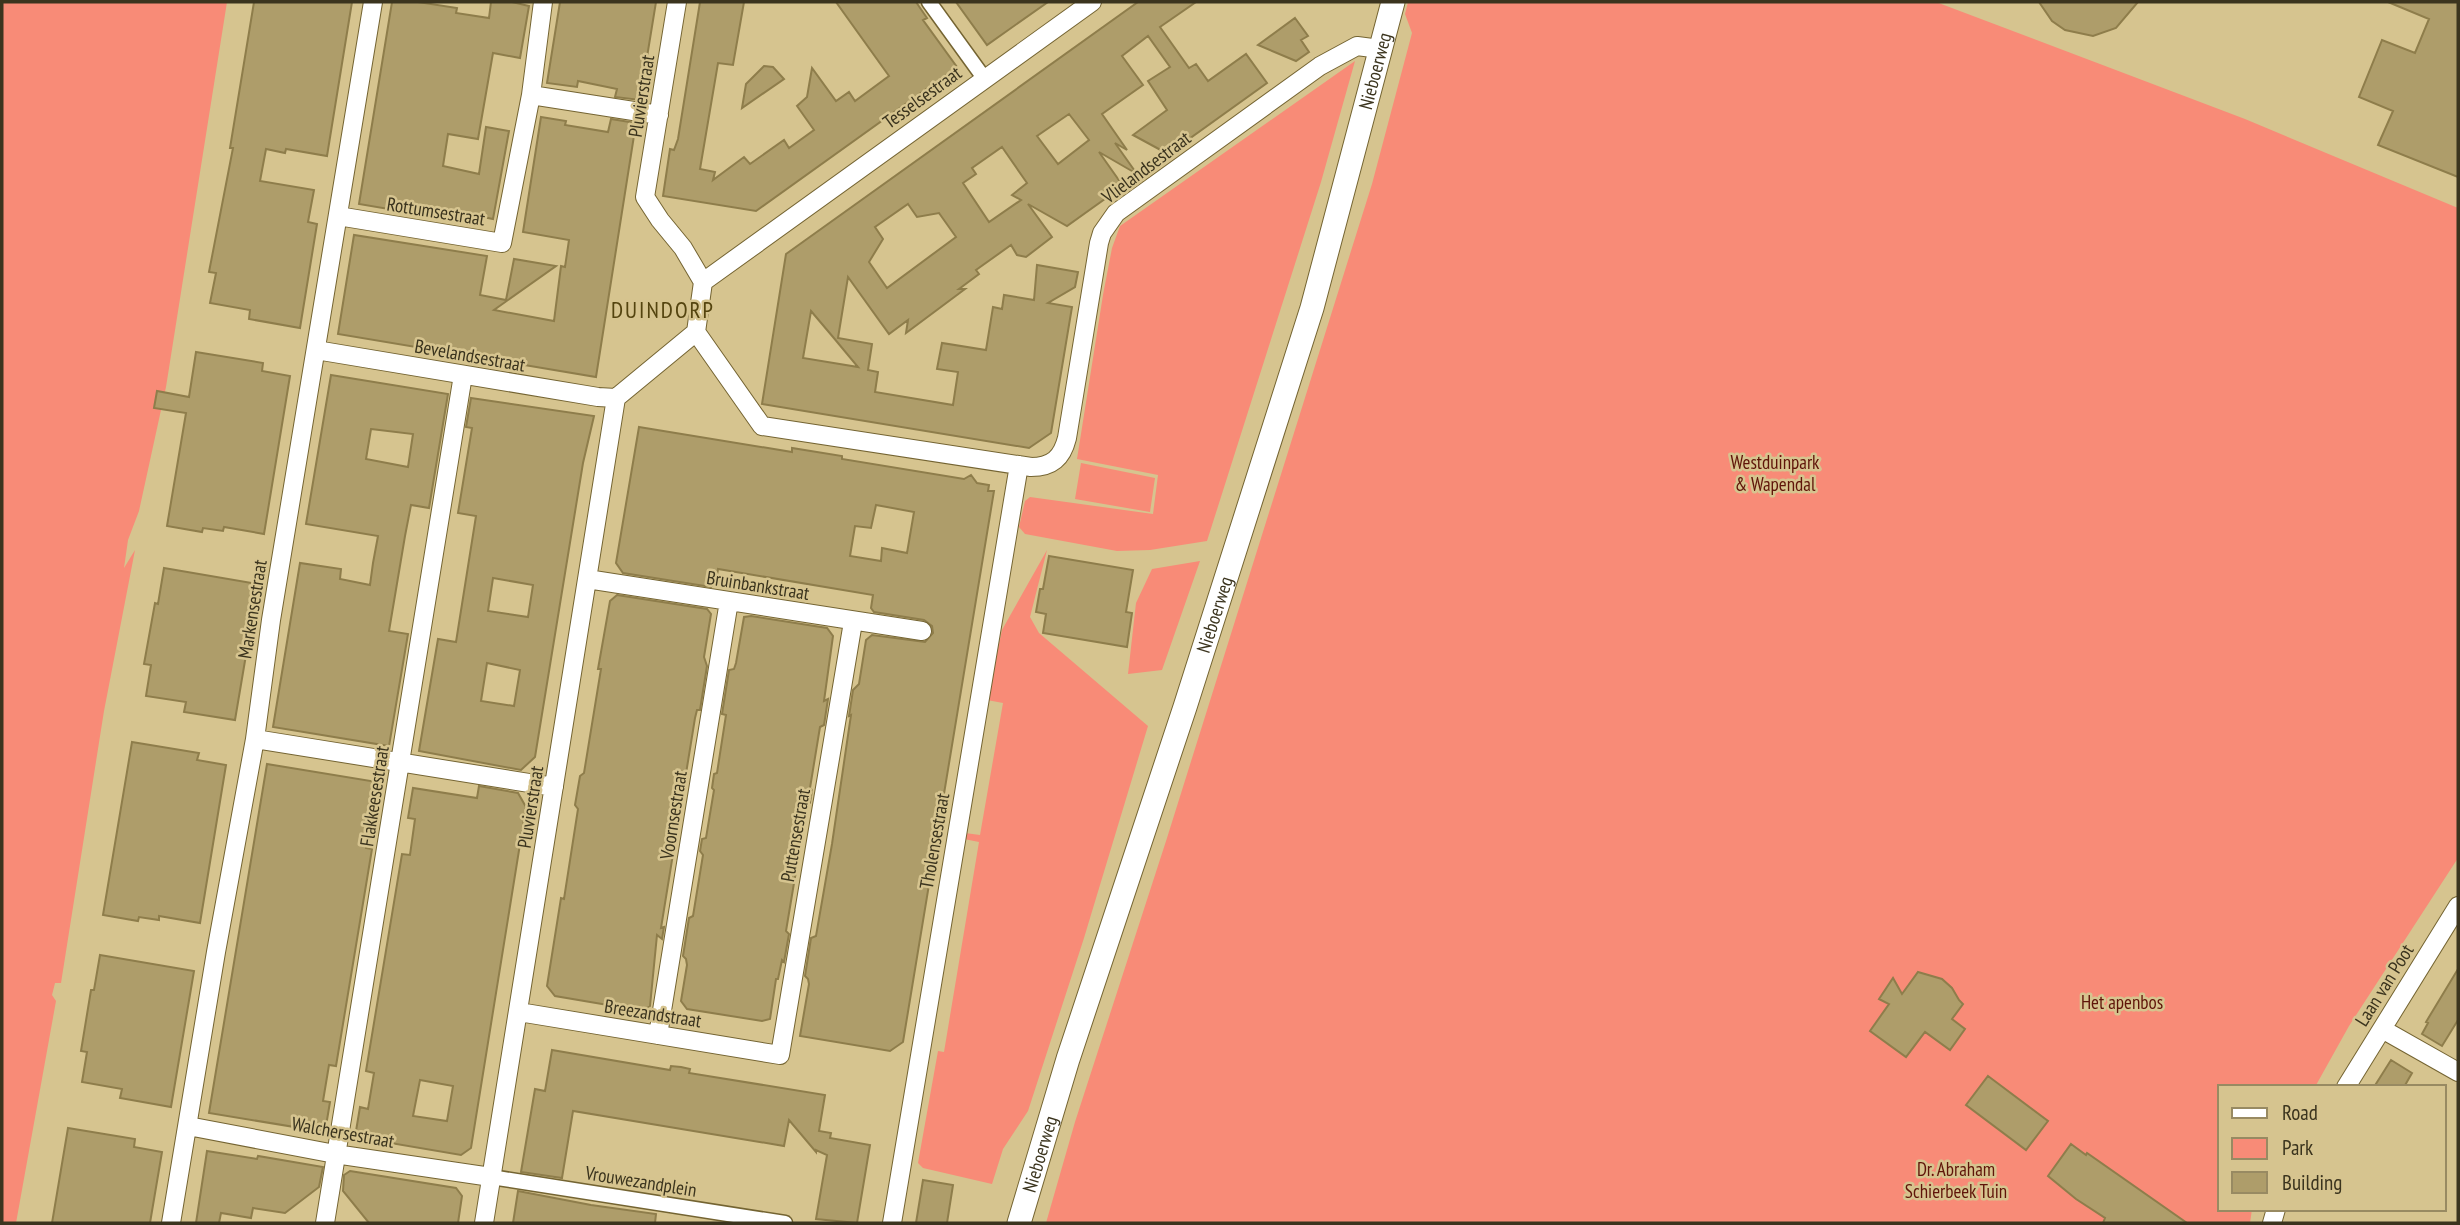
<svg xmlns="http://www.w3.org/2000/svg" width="2460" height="1225" font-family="'PT Sans Narrow',sans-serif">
<rect width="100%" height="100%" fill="#d6c48f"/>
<path fill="#f88b77" d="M2,2H227L166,387L139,511L128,540L124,568L135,550L104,711L61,983H55L52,995L56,1001L16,1223H2Z
M1408,2H1936L2245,119L2458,208V858L2349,1026L2315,1087H2220V1209H2252L2250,1223H1046L1075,1122L1167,838L1372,184L1412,33L1405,14Z
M1355,61L1321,182L1207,541L1150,550L1117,551L1025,534L1019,527L1025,501L1030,497L1153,514L1158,475L1077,459L1103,295L1112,248L1120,226Z
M1081,463L1155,478L1150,512L1075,499Z
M1047,550L1030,617L1039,633L1148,726L1084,938L1028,1111L1003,1149L992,1184L923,1168L918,1163L938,1051L944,1052L979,842L964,839L965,833L980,835L1003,703L987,700L1002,630Z
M1200,561L1162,670L1128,674L1136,603L1152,569Z"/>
<path fill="#ae9d6a" stroke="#8e7d4b" stroke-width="2" fill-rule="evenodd" d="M254,2H352L327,156L286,149L285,153L266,149L260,181L314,190L308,222L317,224L300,328L249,319L250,310L210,303L216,273L209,272L233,148H230Z
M392,2H418L457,8L456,13L489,18L491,2H512L529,6L520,58L493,53L478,139L448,134L443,166L479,174L486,127L509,131L493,219L478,216L477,224L359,204Z
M560,2H656L640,100L615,97L617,89L578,81L577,87L547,83Z
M700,2H744L733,65L718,63L700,169L715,172L713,180L744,157L750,164L784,140L789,148L814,130L797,106L807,97L812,68L836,101L849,92L855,101L889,76L836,2H916L927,18L923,20L957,67L756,211L663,196L670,149L674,150L678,139Z
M956,2H1048L987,45Z
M1138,2H1196L1160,27L1189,68L1196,64L1208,81L1246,54L1267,83L1168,154L1133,135L1167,110L1148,81L1170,67L1148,36L1122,56L1143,85L1102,114L1127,150L1115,143L1137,174L1099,152L1123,186L1067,226L1028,204L1052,237L1026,257L1017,255L1011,245L976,270L979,274L959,289H965L906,333L908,320L889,334L848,277L838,338L872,344L868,370L878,372L875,392L953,405L958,372L937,369L942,343L986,350L993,307L1002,309L1004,295L1034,300L1037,265L1078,272L1075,287L1048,303L1072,307L1051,433L1029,448L762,404L786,254ZM1069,114L1089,140L1058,164L1037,136ZM1002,147L1027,183L1012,195L1021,200L989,222L963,183L976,174L972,168ZM908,204L917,217L939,213L956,237L887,288L869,262L883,239L875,227ZM811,311L833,337L858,367L803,358Z
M2039,2H2138L2116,28L2093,36L2065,30L2052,21Z
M2388,2H2458V177L2378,145L2393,111L2359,97L2382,40L2415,53L2429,19Z
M1295,18L1308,36L1301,40L1309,52L1296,61L1258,45Z
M764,66L773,67L784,79L742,108L746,84Z
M541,117L566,121L565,125L608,132L611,119L636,123L596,377L338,334L354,235L487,256L480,295L506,300L514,259L556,266L494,310L554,321L561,266L565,267L569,240L523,232Z
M196,352L263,363L262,371L290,376L264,534L224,527L223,531L203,528L202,532L167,526L186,413L154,408L157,391L189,397Z
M331,375L448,394L429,508L411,505L405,536L389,631L408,634L389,746L273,727L300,563L341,569L340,579L370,585L373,563L378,536L306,524ZM371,429L413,434L408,467L366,459Z
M471,398L594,416L583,463L535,757L521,770L419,751L438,639L456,642L476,516L458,513L472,428L466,427ZM493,578L533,585L528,617L488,611ZM487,663L520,670L514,706L481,701Z
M639,427L792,452V448L842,456V459L964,479L971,475L977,483L989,485L988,491H994L903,1042L890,1051L800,1036L809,984L808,979L805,976L811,938L816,936L832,844L851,715L849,716L853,690L859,684L866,640L872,635L925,642L933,633L932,626L924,620L874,612L871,608L873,595L718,569L716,582L711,587L623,573L616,563ZM876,505L914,512L907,553L882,548L881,561L850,556L855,526L871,528Z
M1049,556L1133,570L1126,612L1132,613L1127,647L1043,633L1046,614L1036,612L1040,589H1043Z
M164,568L258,584L235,720L184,712L186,702L146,696L151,665L144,664L155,603L158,604Z
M617,595L707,609L711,614L704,657L707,666L700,710H697L695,718L661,928L664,927L662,939L657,935L650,1006L643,1011L555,996L547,986L561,898L564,899L578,809L575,805L580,776L584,773L601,669H598L610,601Z
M751,616L827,628L833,636L824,701L828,699L824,725L820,727L810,788L812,790L810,803L807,805L786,931L789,934L784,962L782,960L778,979H776L770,1019L762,1021L687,1009L681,1001L687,965L686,959L683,956L689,918L693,916L703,855L700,851L702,839L706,838L714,790L712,788L714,774L717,773L726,715L722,714L729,670L734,669L736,663L744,617Z
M132,742L199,753L197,760L226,765L200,923L159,916V920L139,917L138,921L103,915Z
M267,764L383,783L378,813L371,812L366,848L372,849L336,1066L329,1065L323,1101L330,1102L325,1132L209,1113Z
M479,786L518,793L526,807L471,1148L461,1155L355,1137L360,1107L368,1109L374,1073L366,1071L402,854L410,855L415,819L408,818L413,788L477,798ZM420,1080L453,1086L447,1121L413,1116Z
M100,955L194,971L171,1107L120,1098L122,1089L82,1082L87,1052L81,1051L91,990H94Z
M2458,969V1020L2442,1046L2422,1034L2428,1023L2426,1022Z
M1918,972L1942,979L1952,988L1959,1000L1963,1004L1952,1019L1965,1029L1950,1050L1925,1032L1906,1057L1870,1031L1889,1004L1879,999L1893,978L1902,994Z
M552,1050L670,1070L671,1066L681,1067L690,1069L689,1073L825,1095L819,1131L831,1133L830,1138L870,1145L857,1223L816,1219L827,1155L816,1150V1152L789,1120L784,1146L573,1111L562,1178L521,1172L535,1089L545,1091Z
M2391,1060L2412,1073L2404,1087H2374Z
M1988,1076L2048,1121L2026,1150L1966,1105Z
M68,1128L135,1139L134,1147L162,1152L150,1223H52Z
M2071,1144L2086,1155L2087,1153L2187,1223H2103L2105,1218L2076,1199L2048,1176Z
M207,1151L257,1159L258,1156L323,1167L319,1187L285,1213L253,1208L251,1218L221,1213L219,1223H196Z
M350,1171L456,1188L462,1196L458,1223H369L343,1191L344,1175Z
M923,1180L953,1185L947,1223H916Z
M518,1191L591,1205L656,1214L655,1223H513Z"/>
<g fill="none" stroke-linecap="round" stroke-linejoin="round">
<g stroke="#746432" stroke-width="17">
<path id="pedestrian" d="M929,2L984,78
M491,1177L785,1223"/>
</g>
<g stroke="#746432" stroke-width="20">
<path id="minor" d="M531,95L659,115
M338,216L502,243L531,95L543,2
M703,282L1092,2
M696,332L762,426L1031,467C1052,467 1062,458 1067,438L1099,243L1102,233L1116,213L1320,66L1357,46L1380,49
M316,350L598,397L616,398
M616,398L696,332L703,282L683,248L660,220L645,197L677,2
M587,579L922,631
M255,739L554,787
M519,1012L780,1055L853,622
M2382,1029L2458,1072
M658,1035L729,601
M2346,1087L2458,906
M188,1126L335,1154L491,1177
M171,1223L216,952L255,739L271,620L373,2
M325,1223L463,375
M484,1223L616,398
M892,1223L1019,465
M2272,1223L2276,1209"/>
</g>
<g stroke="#746432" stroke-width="25">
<g id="tertiary">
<path id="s1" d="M1019,1223L1068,1059L1185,707L1312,308L1393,2"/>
</g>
</g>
<use href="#pedestrian" stroke="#fff" stroke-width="14"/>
<use href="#minor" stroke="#fff" stroke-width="18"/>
<use href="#tertiary" stroke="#fff" stroke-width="23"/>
</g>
<g text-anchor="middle" stroke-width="5" stroke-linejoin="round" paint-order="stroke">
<g font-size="19" fill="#3b341e" stroke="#d6c48f">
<text dy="7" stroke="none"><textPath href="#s1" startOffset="1206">Nieboerweg</textPath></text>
<text transform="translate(641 96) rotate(-81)" y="7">Pluvierstraat</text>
<text transform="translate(922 97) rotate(-36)" y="7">Tesselsestraat</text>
<text transform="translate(1146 167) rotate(-37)" y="7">Vlielandsestraat</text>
<text transform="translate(436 211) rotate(9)" y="7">Rottumsestraat</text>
<text transform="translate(470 355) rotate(10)" y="7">Bevelandsestraat</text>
<text transform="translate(758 585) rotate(9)" y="7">Bruinbankstraat</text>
<text transform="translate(252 609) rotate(-81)" y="7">Markensestraat</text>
<text dy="7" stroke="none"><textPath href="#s1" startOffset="639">Nieboerweg</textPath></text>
<text transform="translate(374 796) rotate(-81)" y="7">Flakkeesestraat</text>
<text transform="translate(530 807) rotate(-81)" y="7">Pluvierstraat</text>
<text transform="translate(673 815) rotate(-81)" y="7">Voornsestraat</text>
<text transform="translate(795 835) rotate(-80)" y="7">Puttensestraat</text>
<text transform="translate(934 841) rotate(-80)" y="7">Tholensestraat</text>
<text transform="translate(2384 985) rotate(-58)" y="7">Laan van Poot</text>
<text transform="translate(653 1013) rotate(9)" y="7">Breezandstraat</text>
<text transform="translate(343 1132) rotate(10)" y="7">Walchersestraat</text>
<text dy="7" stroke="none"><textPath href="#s1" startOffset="72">Nieboerweg</textPath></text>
<text transform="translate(641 1181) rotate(9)" y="7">Vrouwezandplein</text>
</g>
<g font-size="19" fill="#5f1409" stroke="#d6c48f">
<text x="1775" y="469">Westduinpark<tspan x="1775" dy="22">&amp; Wapendal</tspan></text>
<text x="2122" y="1009">Het apenbos</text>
<text x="1956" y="1176">Dr. Abraham<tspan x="1956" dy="22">Schierbeek Tuin</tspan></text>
</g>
<g font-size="23" letter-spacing="2" fill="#54440f" stroke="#d6c48f">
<text x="663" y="318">DUINDORP</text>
</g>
</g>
<rect width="2460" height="1225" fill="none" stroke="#3b341e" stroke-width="7"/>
<rect x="2218" y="1085" width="228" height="126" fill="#d6c48f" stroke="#988a62" stroke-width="2"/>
<rect x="2232" y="1108" width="35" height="10" fill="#ffffff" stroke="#988a62" stroke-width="2"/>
<text x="2282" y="1120" font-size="21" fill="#3b341e">Road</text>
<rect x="2232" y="1138" width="35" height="21" fill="#f88b77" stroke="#988a62" stroke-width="2"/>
<text x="2282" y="1155" font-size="21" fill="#3b341e">Park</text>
<rect x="2232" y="1172" width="35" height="21" fill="#ae9d6a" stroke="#988a62" stroke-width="2"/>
<text x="2282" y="1190" font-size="21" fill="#3b341e">Building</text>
</svg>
